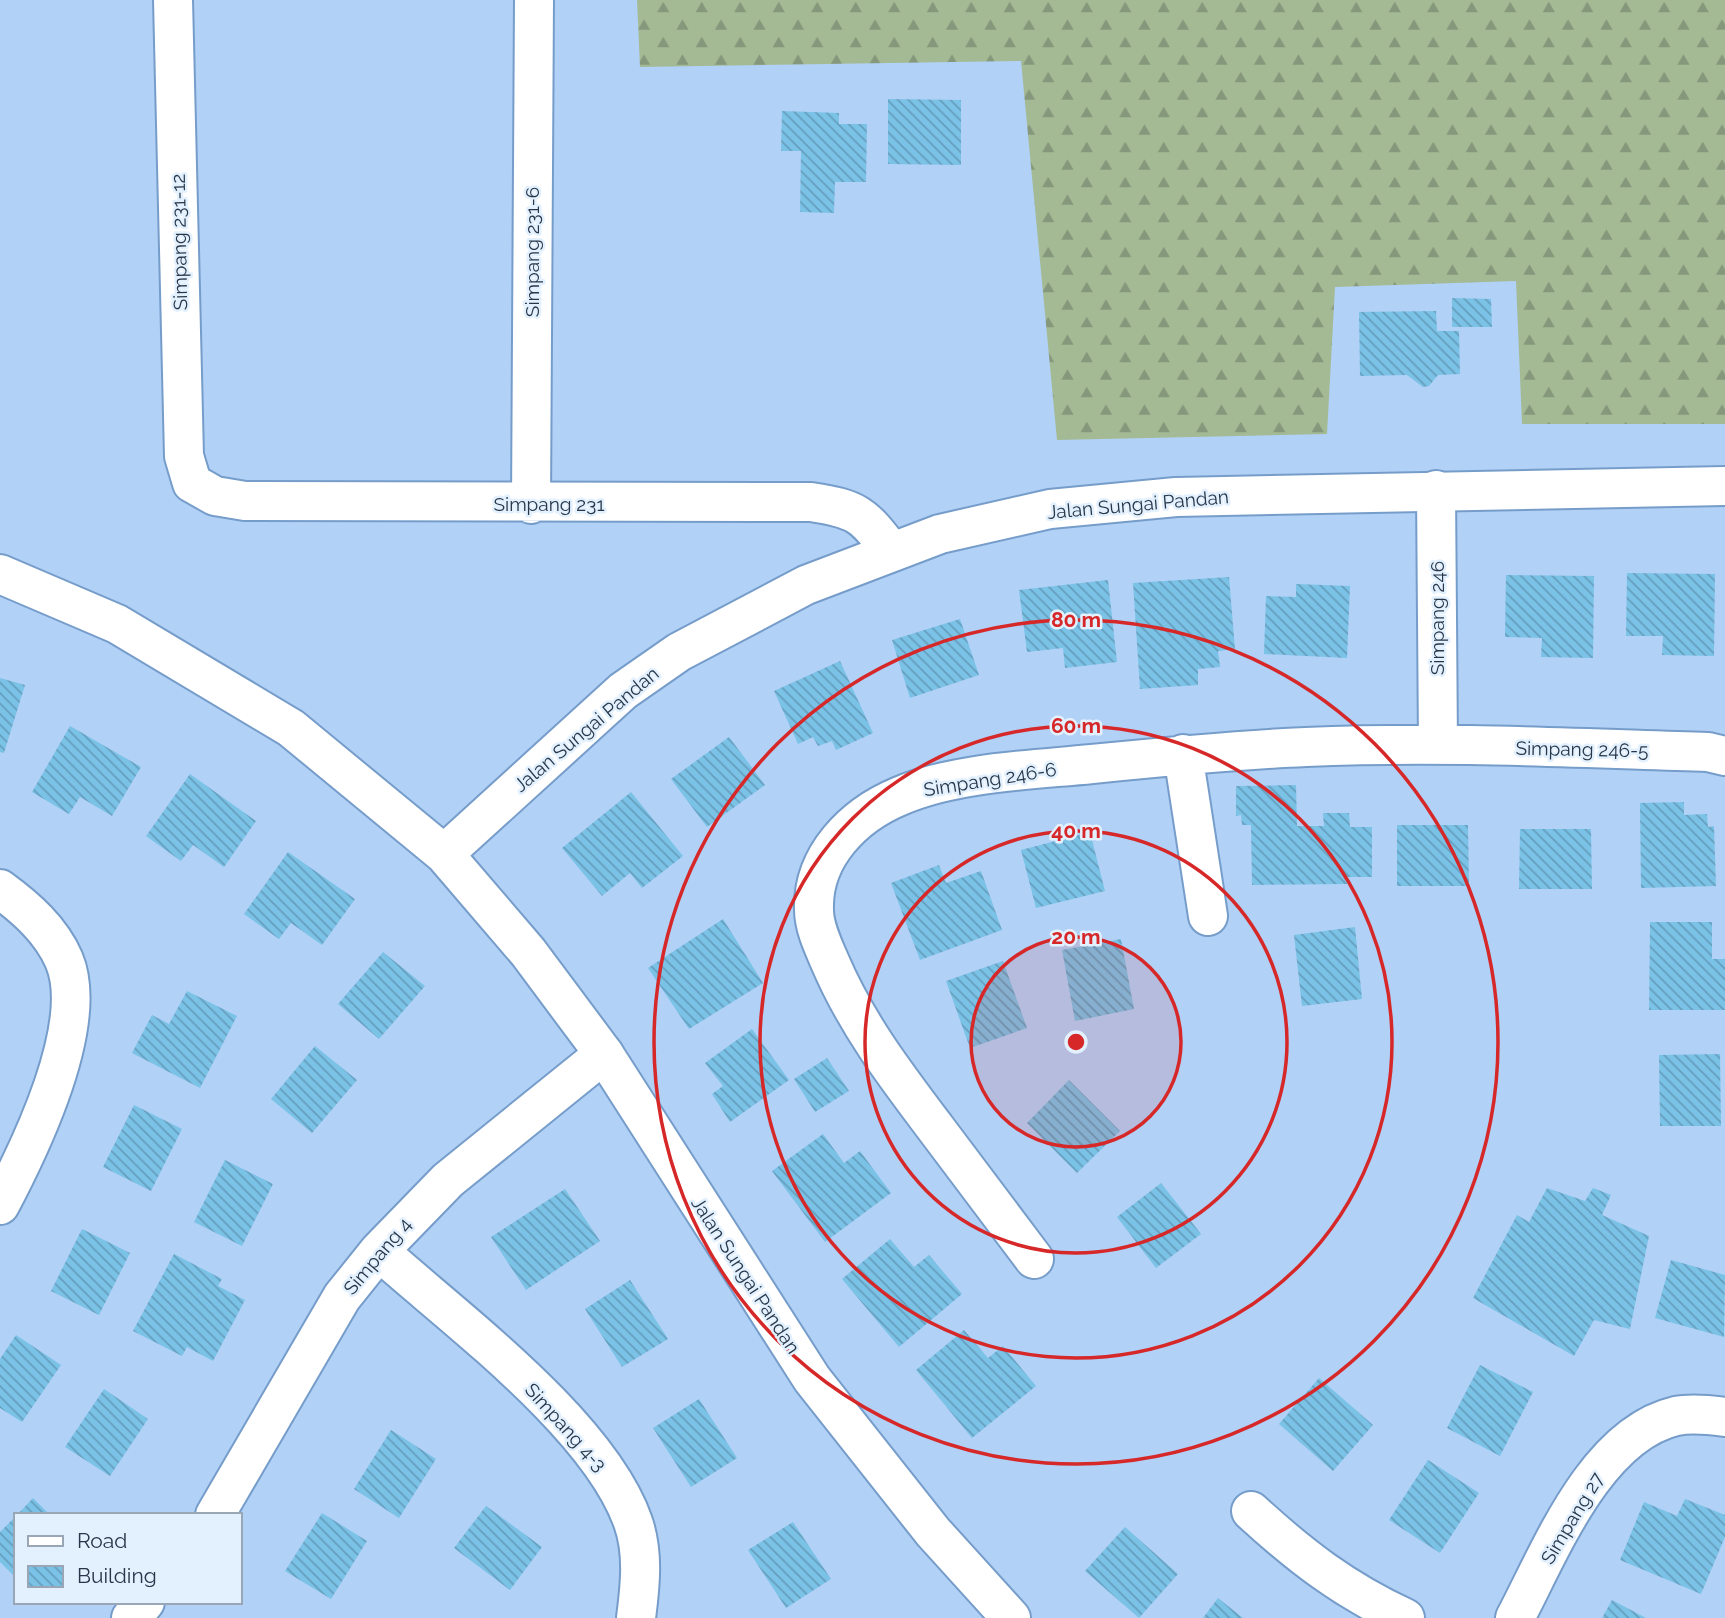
<svg xmlns="http://www.w3.org/2000/svg" width="1725" height="1618" font-family="Raleway,sans-serif">
<defs>
<pattern id="forest-firs" width="22" height="20" patternUnits="userSpaceOnUse" patternTransform="scale(1.75)"><rect width="22" height="20" fill="#a4ba94"/><path d="M5 1l3.5 6h-7zM16 11l3.5 6h-7z" fill="#86987b"/></pattern>
<pattern id="building-back-hatch" width="6" height="6" patternUnits="userSpaceOnUse" patternTransform="scale(1.75)"><rect width="6" height="6" fill="#7bc2e7"/><path d="M-1 5l2 2M0 0l6 6M5-1l2 2" fill="none" stroke="#659ebd"/></pattern>
</defs>
<rect width="100%" height="100%" fill="#b1d1f7"/>
<path fill="url(#forest-firs)" d="M637,0H1725V424H1522L1516,281L1335,287L1327,434L1057,440L1021,61L640,67Z"/>
<path fill="url(#building-back-hatch)" d="M888,99L961,100V165L888,164Z
M782,111L839,113V124H867L866,182H835L834,213L800,212L801,151H781Z
M1452,298L1491,299L1492,327H1452Z
M1436,311L1437,331H1459L1460,374L1438,375L1429,386L1423,387L1407,375L1360,376L1359,312Z
M1627,573L1715,574L1714,656L1662,655L1663,636H1626Z
M1506,575L1594,576L1593,658L1541,657L1542,638L1505,637Z
M1229,577L1235,649L1218,651L1220,667L1198,669V685L1140,689L1133,583Z
M1108,580L1117,662L1065,668L1063,648L1027,652L1019,590Z
M1296,584L1350,586L1347,658L1264,654L1266,596L1296,597Z
M960,619L979,675L910,698L892,640Z
M840,661L873,733L836,750L832,741L818,746L813,737L798,744L774,691Z
M0,678L25,685L4,753L0,752Z
M70,726L141,767L112,816L80,797L69,814L32,792Z
M729,737L765,785L707,827L671,779Z
M190,774L256,821L224,867L193,845L181,861L146,836Z
M1296,785L1297,826H1324L1323,813H1349L1350,827H1372V877H1347V884L1252,885L1251,825H1242L1241,815L1236,816V786Z
M631,792L683,856L642,888L630,873L602,896L562,848Z
M1684,802V815L1707,814L1708,827L1714,826L1716,886L1641,888L1640,803Z
M1397,825H1468L1469,886H1397Z
M1520,829H1591L1592,889H1519Z
M1090,832L1105,891L1036,908L1021,850Z
M288,852L355,899L322,945L291,923L279,939L244,914Z
M939,865L946,883L981,871L1002,930L920,960L891,883Z
M723,919L763,983L689,1029L648,968Z
M1650,922H1712V959H1725V1010H1649Z
M1355,927L1362,999L1302,1006L1294,935Z
M1121,939L1134,1009L1075,1021L1062,950Z
M383,952L425,986L379,1039L338,1004Z
M1003,961L1027,1028L970,1048L946,981Z
M187,991L237,1016L200,1088L132,1053L152,1015L169,1024Z
M752,1029L789,1080L730,1122L712,1094L723,1086L705,1063Z
M315,1046L357,1080L312,1133L271,1099Z
M1720,1054L1721,1126H1660L1659,1055Z
M827,1058L849,1091L815,1112L794,1079Z
M1069,1080L1120,1131L1077,1173L1027,1123Z
M134,1105L182,1129L151,1191L103,1167Z
M823,1134L844,1163L860,1151L891,1193L825,1242L772,1171Z
M225,1160L273,1184L242,1246L194,1222Z
M1161,1183L1201,1234L1156,1268L1117,1217Z
M1547,1188L1585,1201L1593,1188L1611,1195L1602,1215L1649,1236L1630,1329L1594,1320L1574,1356L1473,1298L1517,1215L1529,1222Z
M565,1189L600,1241L526,1290L491,1237Z
M82,1229L130,1253L99,1315L51,1291Z
M890,1239L914,1267L929,1255L962,1294L899,1347L842,1279Z
M174,1254L222,1279L218,1286L245,1300L213,1361L187,1347L182,1356L133,1331Z
M1671,1260L1725,1275L1724,1337L1655,1318Z
M630,1280L668,1339L622,1367L585,1309Z
M964,1330L988,1358L1003,1346L1036,1386L972,1438L916,1370Z
M16,1335L61,1365L22,1422L0,1408V1359Z
M1480,1365L1533,1392L1500,1456L1447,1428Z
M1319,1378L1373,1425L1333,1471L1279,1424Z
M104,1389L148,1419L110,1476L65,1447Z
M699,1399L737,1458L691,1487L653,1428Z
M391,1430L436,1459L399,1518L354,1489Z
M1428,1460L1479,1493L1440,1553L1389,1520Z
M33,1498L50,1515H17Z
M1685,1499L1725,1515V1537L1701,1594L1620,1560L1644,1502L1677,1516Z
M486,1506L542,1547L510,1590L454,1548Z
M322,1513L367,1541L331,1599L285,1571Z
M16,1516V1578L0,1562V1532Z
M793,1522L831,1579L786,1608L748,1550Z
M1125,1527L1178,1574L1139,1618L1085,1571Z
M1218,1598L1243,1618H1203Z
M1612,1600L1646,1618H1602Z"/>
<g fill="none" stroke-linecap="round" stroke-linejoin="round">
<g stroke="#769dca" stroke-width="42">
<path id="minor" d="M173,0L184,456L192,483L215,496L245,501L811,502C857,509 863,514 891,551
M1436,490L1438,745
M531,504L534,0
M1183,754L1208,916
M0,889C26,908 51,930 64,960C91,1024 30,1148 0,1205
M379,1251C456,1320 599,1425 633,1522C644,1553 640,1587 636,1618
M1034,1259C1000,1214 967,1170 934,1126C894,1073 856,1023 830,962C823,946 814,927 814,910C812,856 854,815 900,796C955,772 1033,770 1092,764C1163,757 1234,750 1306,747C1440,741 1574,748 1708,752L1725,756
M1251,1511C1300,1556 1344,1590 1405,1618
M215,1515L342,1297L379,1251L448,1180L604,1054
M131,1618L145,1602
M1515,1618C1550,1552 1595,1435 1676,1416C1692,1413 1710,1415 1725,1417"/>
</g>
<g stroke="#769dca" stroke-width="42">
<path id="tertiary" d="M0,574L117,624L291,728L444,854L528,952L604,1054L812,1379L933,1532L1011,1618
M444,854L623,691L679,652L806,585L940,534L1050,509L1176,497L1725,486"/>
</g>
<use href="#minor" stroke="#fff" stroke-width="38"/>
<use href="#tertiary" stroke="#fff" stroke-width="38"/>
</g>
<circle cx="1076" cy="1042" r="105" fill="#d62828" fill-opacity=".12"/>
<g fill="none" stroke="#d62828" stroke-width="3.5">
<circle cx="1076" cy="1042" r="105"/>
<circle cx="1076" cy="1042" r="211"/>
<circle cx="1076" cy="1042" r="316"/>
<circle cx="1076" cy="1042" r="422"/>
</g>
<g text-anchor="middle" stroke-width="5" stroke-linejoin="round" paint-order="stroke">
<g font-size="19" fill="#273749" stroke="#e3f0fe">
<text transform="translate(179 242) rotate(-91)" y="7">Simpang 231-12</text>
<text transform="translate(532 252) rotate(-90)" y="7">Simpang 231-6</text>
<text x="549" y="511">Simpang 231</text>
<text transform="translate(1138 504) rotate(-5)" y="7">Jalan Sungai Pandan</text>
<text transform="translate(1437 618) rotate(-90)" y="7">Simpang 246</text>
<text transform="translate(586 729) rotate(-40)" y="7">Jalan Sungai Pandan</text>
<text transform="translate(1582 749) rotate(1)" y="7">Simpang 246-5</text>
<text transform="translate(990 779) rotate(-9)" y="7">Simpang 246-6</text>
<text transform="translate(377 1256) rotate(-50)" y="7">Simpang 4</text>
<text transform="translate(746 1275) rotate(57)" y="7">Jalan Sungai Pandan</text>
<text transform="translate(566 1427) rotate(48)" y="7">Simpang 4-3</text>
<text transform="translate(1572 1518) rotate(-59)" y="7">Simpang 27</text>
</g>
</g>
<circle cx="1076" cy="1042" r="10" fill="#d62828" stroke="#e3f0fe" stroke-width="3.5"/>
<g font-size="21" text-anchor="middle" font-weight="bold" fill="#d62828" stroke="#e3f0fe" stroke-width="5" stroke-linejoin="round" paint-order="stroke">
<text x="1076" y="627">80 m</text>
<text x="1076" y="733">60 m</text>
<text x="1076" y="838">40 m</text>
<text x="1076" y="944">20 m</text>
</g>
<rect x="14" y="1513" width="228" height="91" fill="#e3f0fe" stroke="#98a6b6" stroke-width="2"/>
<rect x="28" y="1536" width="35" height="10" fill="#ffffff" stroke="#98a6b6" stroke-width="2"/>
<text x="77" y="1548" font-size="21" fill="#273749">Road</text>
<rect x="28" y="1566" width="35" height="21" fill="url(#building-back-hatch)" stroke="#98a6b6" stroke-width="2"/>
<text x="77" y="1583" font-size="21" fill="#273749">Building</text>
</svg>
